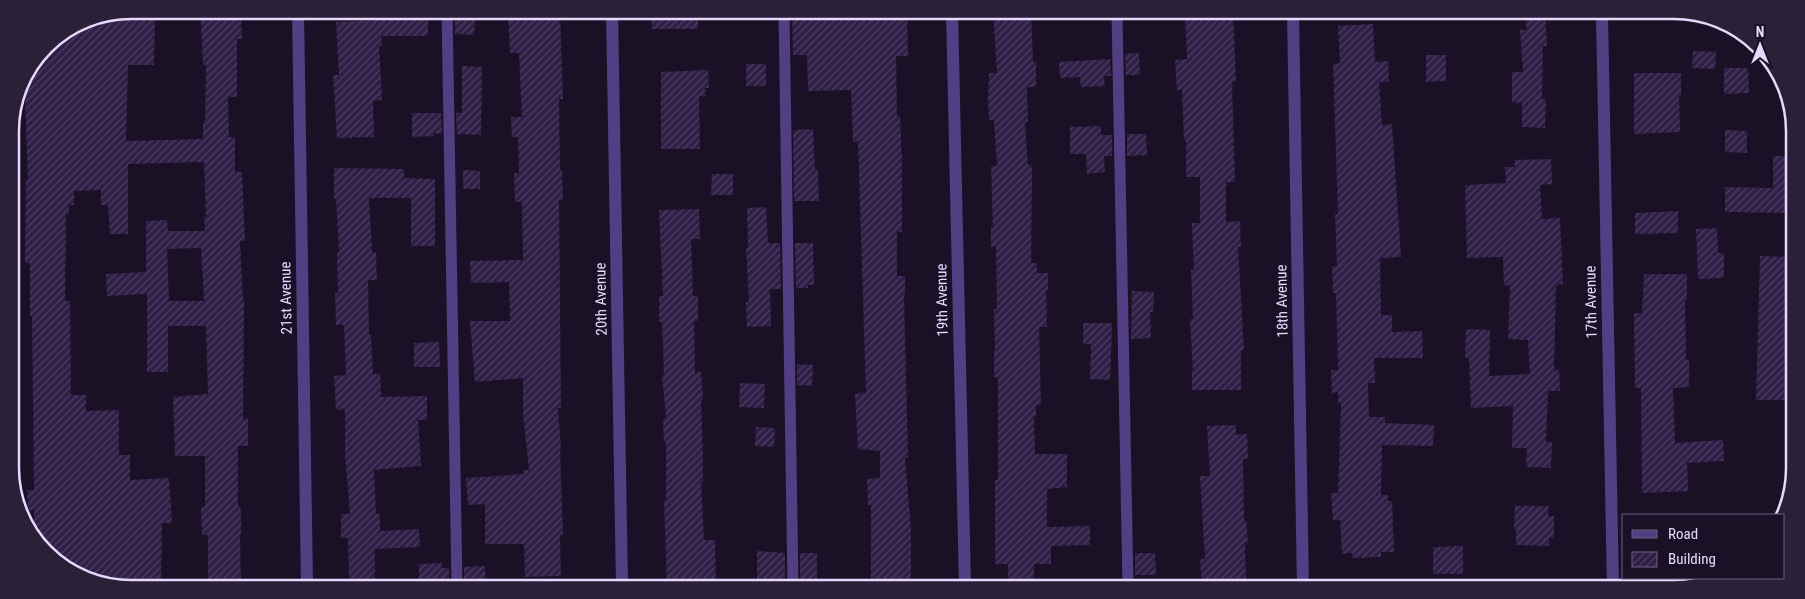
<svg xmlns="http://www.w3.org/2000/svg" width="1805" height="599" font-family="'Roboto Condensed',sans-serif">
<defs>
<pattern id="building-hatch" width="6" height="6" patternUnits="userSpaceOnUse" patternTransform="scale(1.25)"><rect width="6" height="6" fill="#301e47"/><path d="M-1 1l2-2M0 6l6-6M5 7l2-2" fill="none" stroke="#4e3e62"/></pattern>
</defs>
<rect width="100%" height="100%" fill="#1a1127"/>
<path fill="url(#building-hatch)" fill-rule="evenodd" d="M508,11H560L563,99H559L560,170H562L563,200H559L561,408H558L561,449L560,450L563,535H560L561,576L525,577L524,544H485V504L468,505L466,478L524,474V470H529L523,413V378L475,382L470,321H510L509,282L471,283L470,261L523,260L522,202H515L514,173H519L518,137H512L511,117H522L519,53H510Z
M651,11L698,12V29H652Z
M792,12H907L908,56H896L897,116H900L902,163V232H897V276H905V295H904L908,458H905L911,531V587H871V505H868L867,479L880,478V451L858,449L855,394L866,393L858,141L853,142L851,90L808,91L807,55H793Z
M993,12H1031L1033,62H1036V87H1027L1028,122H1025L1028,165H1031L1032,171L1031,263H1037V273H1048V290H1046L1047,327H1039L1041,405H1036V416H1034L1035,454H1067V487L1047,489V527L1090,526V545L1051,546V564H1034V587H1008V564H995V480H998V377H994V351H995L994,309H997L996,247H991V228H993L991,166H997L994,120H989L988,99L989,73H997Z
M1233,13L1236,81L1232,82L1235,182H1226V222L1240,221L1241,247H1238L1244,350H1241V390H1192V370H1193L1190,319H1193L1191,270H1194L1192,223H1200V177H1186V141H1184L1182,90H1177L1175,60L1187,59L1185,14Z
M155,14L154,65H128L126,141L203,139V122H205L206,65H203L201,20L241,19L242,39H237V97H228L229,137H235V172H242L245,241H240L243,300H244L243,419H248V446H238V506H240L241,512V534H240L241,585H208V535H202L201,507H205V456H175L173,397L208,394L206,326H168V372H147V294L107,296L106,274L146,272V221L167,220L168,231H205L204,217H206L204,162L128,164V234H110L108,205H101V190L74,191V205H69V214H66L65,301H70L71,395H86V411L119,410V455H130V480L169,478L172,523H162L161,585H99L40,548L35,538L34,510H28L27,490H34L32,316H30V263H25L26,179H28L24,75L46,45L78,23L107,22L106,16ZM201,248L204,301H169L167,249Z
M1545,14L1547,46H1543L1542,99H1546L1545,128L1522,127V103L1512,102V72H1523L1520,30H1527L1525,15Z
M455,16L475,17L474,35L455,34Z
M428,18V36H381L382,46H379L382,100L373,101L374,137L337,138L333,75H339L336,22Z
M1373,24L1375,62L1388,61L1389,82H1379L1382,125L1392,124L1401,257L1380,258L1381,315H1392V332L1422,331L1423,358H1374L1375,383H1368L1369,417H1385V423L1434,425L1433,446L1382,445L1381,495H1388V501H1392L1394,552H1381V557L1352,558V553L1342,554L1340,520H1333L1331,493H1338L1341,403H1338V392L1332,393L1331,370H1338L1336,293H1333L1332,266H1337L1335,214H1338L1333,64L1340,63L1338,26Z
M1693,51L1716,52L1715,69L1692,68Z
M1139,53L1140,75H1126L1125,54Z
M1426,55H1446V81L1426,82Z
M1110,59L1111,76H1104L1105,86L1081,87L1080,77L1060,78L1059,62Z
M746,64H766V86H746Z
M462,66L482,67L481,135L457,134L456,113H462Z
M1724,68H1748L1749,93L1724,94Z
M708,70L709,88H705L706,96H699L700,149H661V72Z
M1634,73H1681V96H1679L1680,132L1634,134Z
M412,113H441L442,134L434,133V136L412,137Z
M1101,126V135H1112V156H1104L1105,172L1087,174L1086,154H1070V127Z
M813,129L815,170H818L819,201H794L793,130Z
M1725,130L1747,131V153L1725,152Z
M1127,134H1146L1147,155L1127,156Z
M1773,156H1792V213L1725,212V187L1773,188Z
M1551,159L1552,184L1540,185L1542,219L1560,218L1563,284L1556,285L1554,371L1559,370L1560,391H1548L1546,442H1552L1551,468L1526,467L1527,448H1512L1513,406L1471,408L1469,358H1465L1466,329L1490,330L1489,376L1530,374L1528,340L1508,339L1510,285L1504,286L1503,257L1467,258L1465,185L1506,183L1505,167H1515L1514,160Z
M334,168L404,169V178L435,179V246H411V198H369L372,252H376L377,280H368L369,335H371L373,374H380L381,397L427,396V420H418L421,466L374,470L376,514H380V531L419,529L420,547L375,549V579H349L348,538H341V514H350L345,454V409L336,410L334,376L346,375L344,325H336L335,293H338L337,253H339L336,199H334Z
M463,170L480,171V189H463Z
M712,174H733V195H711Z
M766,207L768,243H780L781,289H770L771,326L747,327L746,302H749L746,248H748L747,208Z
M699,209L700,239H691L693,296H698V321H694L695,373L701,372L703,399L701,400L703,457V482H701L704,540H715L716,586H667L664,500H666V442H664L663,418H666L662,375H664L662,322H659V296H663L659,210Z
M1678,211V233L1635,234V213Z
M1717,228L1718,253H1724V278L1698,279L1696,229Z
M795,243H813L814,285H808V288H796Z
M1760,256L1792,257L1791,400H1756Z
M1644,274H1687V300H1685L1686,360H1689V387L1673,388L1675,443L1723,440L1724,461L1687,463L1688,491L1642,493L1641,388H1635L1634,313H1642Z
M1132,291L1154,292L1153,312H1150L1151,338L1131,339Z
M1083,323H1112L1110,380L1090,379L1091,344H1083Z
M439,342L440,367H414V343Z
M797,364L813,365L812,386L797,385Z
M740,383L765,384L764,408L739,407Z
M1236,425V435L1247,434L1248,459H1243L1244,520H1246L1248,543H1245L1246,584L1202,585L1200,559H1205L1200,476H1210L1207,426Z
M756,427L775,428L774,447L755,446Z
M1515,506H1549L1548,516H1554V538H1549V546L1516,545V529H1514Z
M1463,546V574H1433V547Z
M757,551L785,553V587L757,586Z
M800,553H817V587H800Z
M1135,553H1155L1156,575H1135Z
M442,563V568H449V586H419V564Z
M485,566L486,586H464V567Z"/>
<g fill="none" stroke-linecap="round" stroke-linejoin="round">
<path stroke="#523f83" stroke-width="11" d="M447,11L457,586
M784,12L793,587
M1117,13L1128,587"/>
<path stroke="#523f83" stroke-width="12" d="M298,10L307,585
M612,11L622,586
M952,12L965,587
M1293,13L1303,588
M1602,14L1613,589"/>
</g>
<g text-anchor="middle" stroke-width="5" stroke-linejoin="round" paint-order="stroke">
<g font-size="15" fill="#e6d9fd" stroke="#1a1127">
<text transform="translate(286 298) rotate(-91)" y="5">21st Avenue</text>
<text transform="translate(601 299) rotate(-91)" y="5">20th Avenue</text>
<text transform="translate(942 300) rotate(-91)" y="5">19th Avenue</text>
<text transform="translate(1282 301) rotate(-91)" y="5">18th Avenue</text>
<text transform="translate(1591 302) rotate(-91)" y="5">17th Avenue</text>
</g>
</g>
<path d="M0 0H1805V599H0ZM131 19H1674A112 112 0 0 1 1786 131V468A112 112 0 0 1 1674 580H131A112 112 0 0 1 19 468V131A112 112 0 0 1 131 19Z" fill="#2a2138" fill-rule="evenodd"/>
<path fill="none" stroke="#e6d9fd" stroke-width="2.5" d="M131 19H1674A112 112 0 0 1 1786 131V468A112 112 0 0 1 1674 580H131A112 112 0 0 1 19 468V131A112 112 0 0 1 131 19Z"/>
<rect x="1622" y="514" width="162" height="65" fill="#1a1127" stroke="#6c617d"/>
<rect x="1632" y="530" width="25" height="8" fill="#523f83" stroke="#6c617d"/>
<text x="1668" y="539" font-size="15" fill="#e6d9fd">Road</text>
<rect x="1632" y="552" width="25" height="15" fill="url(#building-hatch)" stroke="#6c617d"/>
<text x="1668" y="564" font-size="15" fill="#e6d9fd">Building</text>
<g transform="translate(1760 45)" stroke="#1a1127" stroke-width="4" paint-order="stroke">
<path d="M0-4L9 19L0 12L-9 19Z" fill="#e6d9fd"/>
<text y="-8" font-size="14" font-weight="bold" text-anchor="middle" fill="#e6d9fd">N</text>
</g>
</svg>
